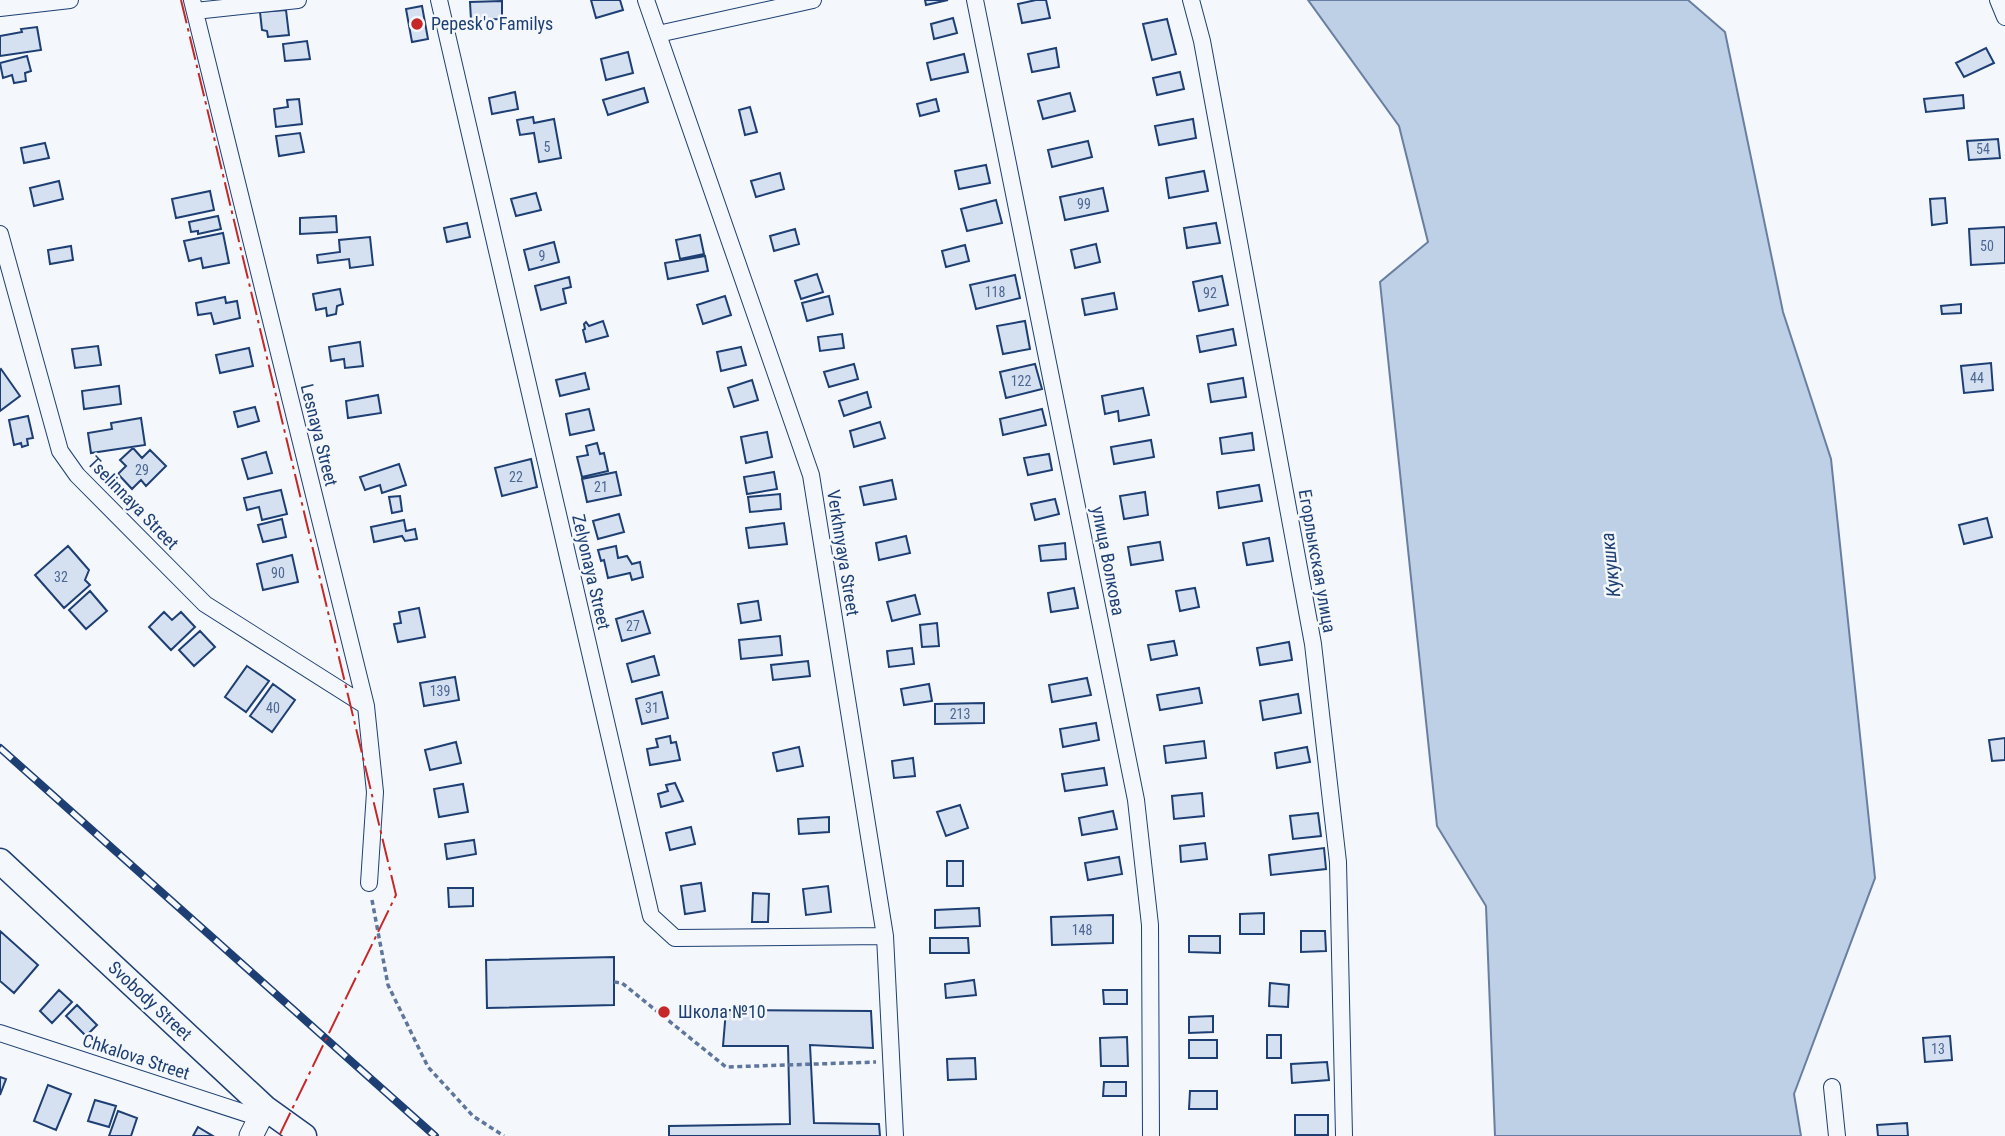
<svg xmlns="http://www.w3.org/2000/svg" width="2005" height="1136" font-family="'Roboto Condensed',sans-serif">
<rect width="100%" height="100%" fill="#f4f7fb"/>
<path fill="#bed0e5" stroke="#687fa3" stroke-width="2" d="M1308,0H1688L1725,32L1783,312L1831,459L1875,878L1794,1094L1801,1136H1495L1486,906L1437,826L1380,282L1428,242L1399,126Z"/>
<path fill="#d5e0f0" stroke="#1d3f73" stroke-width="2" d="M591,0H620L623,10L596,18Z
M925,0H948L926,5Z
M1036,0H1046L1050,18L1022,23L1018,4Z
M502,1V19L471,20L470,2Z
M422,6L428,39L412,42L406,9Z
M286,10L289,35L268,37L267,31L262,30L260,12Z
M953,18L957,33L934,39L931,24Z
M1167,19L1176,54L1152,60L1143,24Z
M37,27L41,50L0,56V36L22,32L21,29Z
M307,41L310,59L285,61L283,44Z
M1056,48L1059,67L1032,72L1028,54Z
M1986,48L1994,63L1964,77L1956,63Z
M628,52L633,73L606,80L601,59Z
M964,54L968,72L931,80L927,63Z
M27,56L31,71L25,73L26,81L14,83L12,75L3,78L0,63Z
M1180,72L1184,89L1157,95L1153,78Z
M644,88L648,102L608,115L603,100Z
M515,92L518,109L492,114L489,98Z
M1070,93L1075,111L1043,119L1038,101Z
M1963,95L1964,108L1926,112L1924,99Z
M299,99L302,124L276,127L274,109L288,107L287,100Z
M936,99L939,111L920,116L917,104Z
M750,107L757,132L745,135L739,110Z
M533,117L534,123L554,119L561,158L539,162L534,133L520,135L517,120Z
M1193,119L1196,138L1159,145L1155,126Z
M300,133L304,152L279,156L276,136Z
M1998,139L2000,158L1969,160L1967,141Z
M1088,141L1092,157L1052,167L1048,150Z
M45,143L49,158L24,163L21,148Z
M986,165L990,183L959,189L955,171Z
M1204,171L1208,191L1169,198L1166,178Z
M780,173L784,189L756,197L751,181Z
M59,181L63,199L34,206L30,188Z
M1103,188L1108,211L1065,220L1060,197Z
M210,191L214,210L176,218L172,199Z
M536,193L541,210L516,216L511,199Z
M1945,198L1947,223L1932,225L1930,199Z
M996,200L1002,223L967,231L961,209Z
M218,216L221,229L198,234V231L191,232L189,222Z
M336,216L337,232L300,234V218Z
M467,223L470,237L447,242L444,228Z
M1216,223L1220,243L1187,248L1184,228Z
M2005,227V263L1971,265L1969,229Z
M795,229L799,244L774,251L770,236Z
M223,233L229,263L203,268L201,258L189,261L184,241Z
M700,235L704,254L680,259L676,240Z
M370,237L373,265L350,268L349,259L318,263L317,255L340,252L339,240Z
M554,242L559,262L529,270L524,250Z
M1096,244L1100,262L1075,268L1071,250Z
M965,245L969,261L946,267L942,251Z
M71,246L73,260L50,264L48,250Z
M705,256L708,271L668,279L665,263Z
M817,274L823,292L801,299L795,281Z
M1015,275L1020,298L976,309L970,285Z
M1222,276L1228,305L1199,311L1193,282Z
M569,277L571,287L563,289L566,303L541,310L535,286Z
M340,289L343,304L337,306L336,314L327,316L326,308L316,310L313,294Z
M1114,293L1117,309L1085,315L1082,299Z
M725,296L731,315L703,324L697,305Z
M829,296L833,314L807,321L802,303Z
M225,297L226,303L237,301L240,318L214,324L211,313L198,315L196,303Z
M1961,304V313L1942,314L1941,306Z
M603,321L608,336L586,342L583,330L585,329L584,324L586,322L589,326Z
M1025,321L1030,349L1003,354L997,326Z
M1233,329L1236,345L1200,352L1197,336Z
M842,334L844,348L820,351L818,337Z
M360,342L363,366L345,368L344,359L331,361L329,347Z
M98,346L101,365L75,368L72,349Z
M741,347L746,365L721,371L717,352Z
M249,348L253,366L220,373L216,355Z
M1991,363L1993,390L1964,393L1961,366Z
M854,364L858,379L829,387L824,372Z
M1035,364L1042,389L1006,398L1000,372Z
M1,369L20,396L0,411V370Z
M585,373L589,389L560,396L556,380Z
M1243,378L1246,397L1211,402L1208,384Z
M752,380L758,400L734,407L728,388Z
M119,386L121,404L84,409L82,391Z
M1143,388L1149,415L1119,421L1118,411L1105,414L1102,396Z
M867,392L871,407L844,416L839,401Z
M378,395L381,413L348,418L346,401Z
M255,407L259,421L238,427L234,412Z
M589,409L594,430L570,435L566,414Z
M1042,409L1046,425L1003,435L1000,419Z
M28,416L33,438L27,439L28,445L22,447L21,443L14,445L9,420Z
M141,418L145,445L91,453L88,433L112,429L111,423Z
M880,422L885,438L854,447L850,431Z
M767,432L772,457L746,463L741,437Z
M1252,433L1254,450L1222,454L1220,438Z
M1151,440L1154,457L1114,464L1111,447Z
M597,443L600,454L604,453L608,471L582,477L577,457L588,455L586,446Z
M133,448L142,458L150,450L166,466L146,486L141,480L132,489L118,474L126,466L120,460Z
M266,452L272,473L248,479L242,459Z
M1049,454L1052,470L1028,475L1024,458Z
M531,459L537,487L502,496L495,468Z
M399,464L406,485L382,493L380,485L365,490L360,477Z
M616,472L621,495L587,502L582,479Z
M774,472L777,489L747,494L744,477Z
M892,480L896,499L864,505L860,487Z
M1259,485L1262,501L1219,508L1217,492Z
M281,490L287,514L262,520L259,507L247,510L244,498Z
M1145,492L1148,515L1124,519L1120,496Z
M780,494L781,509L750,512L748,497Z
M400,496L402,511L392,513L389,497Z
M1055,499L1059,514L1035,520L1031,504Z
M619,514L624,532L598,539L593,521Z
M1987,518L1992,537L1964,544L1959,525Z
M282,519L286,537L263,542L258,525Z
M404,520L406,531L415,529L417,539L405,541L402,536L374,542L371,527Z
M784,523L787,544L749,548L746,528Z
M906,536L910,553L879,560L876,543Z
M1269,538L1273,561L1247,565L1243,543Z
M1160,542L1163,560L1131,565L1128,547Z
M1065,543L1066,559L1041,561L1039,546Z
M68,546L89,570L85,580L90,585L64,608L35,575Z
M616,546L618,558L627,556L632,564L640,562L643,577L632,580L630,573L608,578L604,560L601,561L598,550Z
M292,555L298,582L263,590L257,564Z
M1074,588L1078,608L1051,612L1048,593Z
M1195,588L1199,607L1180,611L1176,591Z
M90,591L107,611L86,629L69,610Z
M915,595L920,614L892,621L887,602Z
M758,601L761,620L741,623L738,604Z
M419,608L425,637L398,642L394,624L401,623L399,612Z
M643,611L650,633L622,641L616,619Z
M164,612L172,620L181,612L195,627L171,650L149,627Z
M937,623L939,646L922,647L920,625Z
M200,631L215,647L194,666L179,650Z
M780,636L782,655L741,659L739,640Z
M1174,641L1177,655L1151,660L1148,645Z
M1289,642L1292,660L1260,665L1257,648Z
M912,648L914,664L889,667L887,651Z
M654,656L659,675L632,682L627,664Z
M808,661L810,676L773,680L771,665Z
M247,666L269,681L246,712L225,697Z
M455,677L459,700L424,706L420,683Z
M1087,678L1091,695L1052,702L1049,685Z
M273,684L295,700L272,732L250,716Z
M929,684L932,701L904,705L901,689Z
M1199,688L1202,703L1160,710L1157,695Z
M662,692L668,718L642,724L636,699Z
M1298,694L1301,713L1263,720L1260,701Z
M984,703V723L935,724V704Z
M1096,723L1099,740L1063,747L1060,729Z
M670,736L671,743L676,742L680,760L650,765L647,749L658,747L656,739Z
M2005,738V760L1992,761L1989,740Z
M1204,741L1206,758L1166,763L1164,746Z
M456,742L461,763L430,770L425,750Z
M799,747L803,766L777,771L773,753Z
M1307,747L1310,762L1277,768L1275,753Z
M913,758L915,776L894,778L892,761Z
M1104,768L1107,785L1065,791L1062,774Z
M675,783L683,801L661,807L658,794L668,791L666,785Z
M463,784L468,812L439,817L434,789Z
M1202,793L1204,816L1174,819L1172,796Z
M960,805L968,828L946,836L937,812Z
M1113,811L1117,829L1082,835L1079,818Z
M1318,813L1321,836L1293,839L1290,816Z
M829,817V832L799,834L798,819Z
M691,827L695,844L670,850L666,833Z
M474,840L476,854L447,859L445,844Z
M1205,843L1207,859L1181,862L1180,846Z
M1324,848L1326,869L1271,875L1269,855Z
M1119,857L1122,874L1088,880L1085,863Z
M947,861H963V886H947Z
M701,883L705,911L685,914L681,886Z
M828,886L831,912L806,915L803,889Z
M448,888H473V906L449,907Z
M753,893L769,894L768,922H752Z
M979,908L980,926L935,928V910Z
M1264,913V934H1240V914Z
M1113,915V943L1052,945L1051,917Z
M0,931L38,965L14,993L0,981Z
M1301,931H1325L1326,951L1301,952Z
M1189,936H1220V953L1189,952Z
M930,938H968L969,953H930Z
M614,957V1005L487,1008L486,960Z
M974,980L976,995L946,998L945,984Z
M1270,983L1289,985L1288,1007L1269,1006Z
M59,990L72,1002L52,1023L40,1011Z
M1103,990H1127V1004H1104Z
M77,1005L97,1025L86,1036L66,1016Z
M726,1010L871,1011L873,1048L810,1045L814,1123L879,1124L880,1136H669V1126L790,1124L788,1046H723Z
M1213,1016V1032L1189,1033V1017Z
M1267,1035H1281V1058H1267Z
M1950,1036L1952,1060L1925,1062L1923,1038Z
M1127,1037L1128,1066H1101L1100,1038Z
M1189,1040H1217V1058H1189Z
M975,1058L976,1079L948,1080L947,1059Z
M1327,1062L1329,1080L1292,1083L1291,1064Z
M0,1077L6,1079L0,1095Z
M1104,1082H1126V1096H1103Z
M48,1085L71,1094L56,1130L34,1121Z
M1190,1091H1217V1109H1189Z
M95,1100L116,1106L109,1127L88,1121Z
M118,1111L137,1118L131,1136H109Z
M1295,1115H1328V1135H1295Z
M1907,1123L1908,1136H1878L1877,1125Z
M198,1127L213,1136H193Z"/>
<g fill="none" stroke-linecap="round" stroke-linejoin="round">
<g stroke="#1d3f73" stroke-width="18">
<path id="street" d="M192,0L366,706L375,792L369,883
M439,0L651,916L675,938L885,936
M646,0L811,475L885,936L895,1136
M975,0L1136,800L1150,925L1151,1136
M1191,0L1202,41L1313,644L1338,862L1344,1136
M1998,0L2005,17
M0,8L70,0
M195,11L298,0
M658,34L813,0
M0,234L60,451L77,475L205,604L366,706
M0,1033L260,1118
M1832,1087L1837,1136"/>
</g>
<g stroke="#1d3f73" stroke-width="25">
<path id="secondary" d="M251,1136L265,1108"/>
</g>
<g stroke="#1d3f73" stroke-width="27">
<path id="primary" d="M0,861L265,1108L304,1136"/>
</g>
<path stroke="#5e769c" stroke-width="3.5" stroke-dasharray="5 3.5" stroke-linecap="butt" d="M372,900L388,985L428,1067L473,1116L504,1136
M614,982L622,983L726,1067L876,1062"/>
<use href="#street" stroke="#f4f7fb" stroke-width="16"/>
<use href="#secondary" stroke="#f4f7fb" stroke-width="23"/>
<use href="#primary" stroke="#f4f7fb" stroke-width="24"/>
<g stroke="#1d3f73" stroke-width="8">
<path id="rail" d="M0,748L435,1136"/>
</g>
<use href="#rail" stroke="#f4f7fb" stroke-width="5" stroke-dasharray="16" stroke-linecap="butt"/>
<path stroke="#c62828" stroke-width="2" stroke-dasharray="24 5 3.5 5" stroke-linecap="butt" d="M181,0L396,895L279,1136"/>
</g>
<g fill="#c62828" stroke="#f4f7fb" stroke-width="2.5">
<circle cx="417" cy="24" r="7"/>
<circle cx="664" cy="1012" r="7"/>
</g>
<g text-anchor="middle" stroke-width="5" stroke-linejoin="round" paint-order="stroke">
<g font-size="14" fill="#4b6792">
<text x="547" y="152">5</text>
<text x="1983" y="154">54</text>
<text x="1084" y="209">99</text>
<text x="1987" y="251">50</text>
<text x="542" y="261">9</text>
<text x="995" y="297">118</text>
<text x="1210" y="298">92</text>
<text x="1977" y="383">44</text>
<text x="1021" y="386">122</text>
<text x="142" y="475">29</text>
<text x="516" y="482">22</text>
<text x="601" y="492">21</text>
<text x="278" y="578">90</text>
<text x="61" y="582">32</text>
<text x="633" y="631">27</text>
<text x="440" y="696">139</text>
<text x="273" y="713">40</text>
<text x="652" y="713">31</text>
<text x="960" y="719">213</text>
<text x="1082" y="935">148</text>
<text x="1938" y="1054">13</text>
</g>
<g font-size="18" fill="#1d3f73" stroke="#f4f7fb" text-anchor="start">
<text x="431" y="30">Pepesk'o Familys</text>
<text x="678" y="1018">Школа №10</text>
</g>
<g font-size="18" fill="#1d3f73" stroke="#f4f7fb">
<text transform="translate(319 435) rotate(76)" y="6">Lesnaya Street</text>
<text transform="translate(133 503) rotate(46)" y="6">Tselinnaya Street</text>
<text transform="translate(843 553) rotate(81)" y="6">Verkhnyaya Street</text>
<text transform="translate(1108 561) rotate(79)" y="6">улица Волкова</text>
<text transform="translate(1317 561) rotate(80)" y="6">Егорлыкская улица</text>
<text transform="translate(591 572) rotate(77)" y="6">Zelyonaya Street</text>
<text transform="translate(150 1001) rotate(43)" y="6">Svobody Street</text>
<text transform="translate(136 1057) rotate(18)" y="6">Chkalova Street</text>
</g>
<g font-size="19" font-style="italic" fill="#1d3f73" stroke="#f4f7fb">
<text transform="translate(1610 565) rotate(-96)" y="7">Кукушка</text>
</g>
</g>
</svg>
